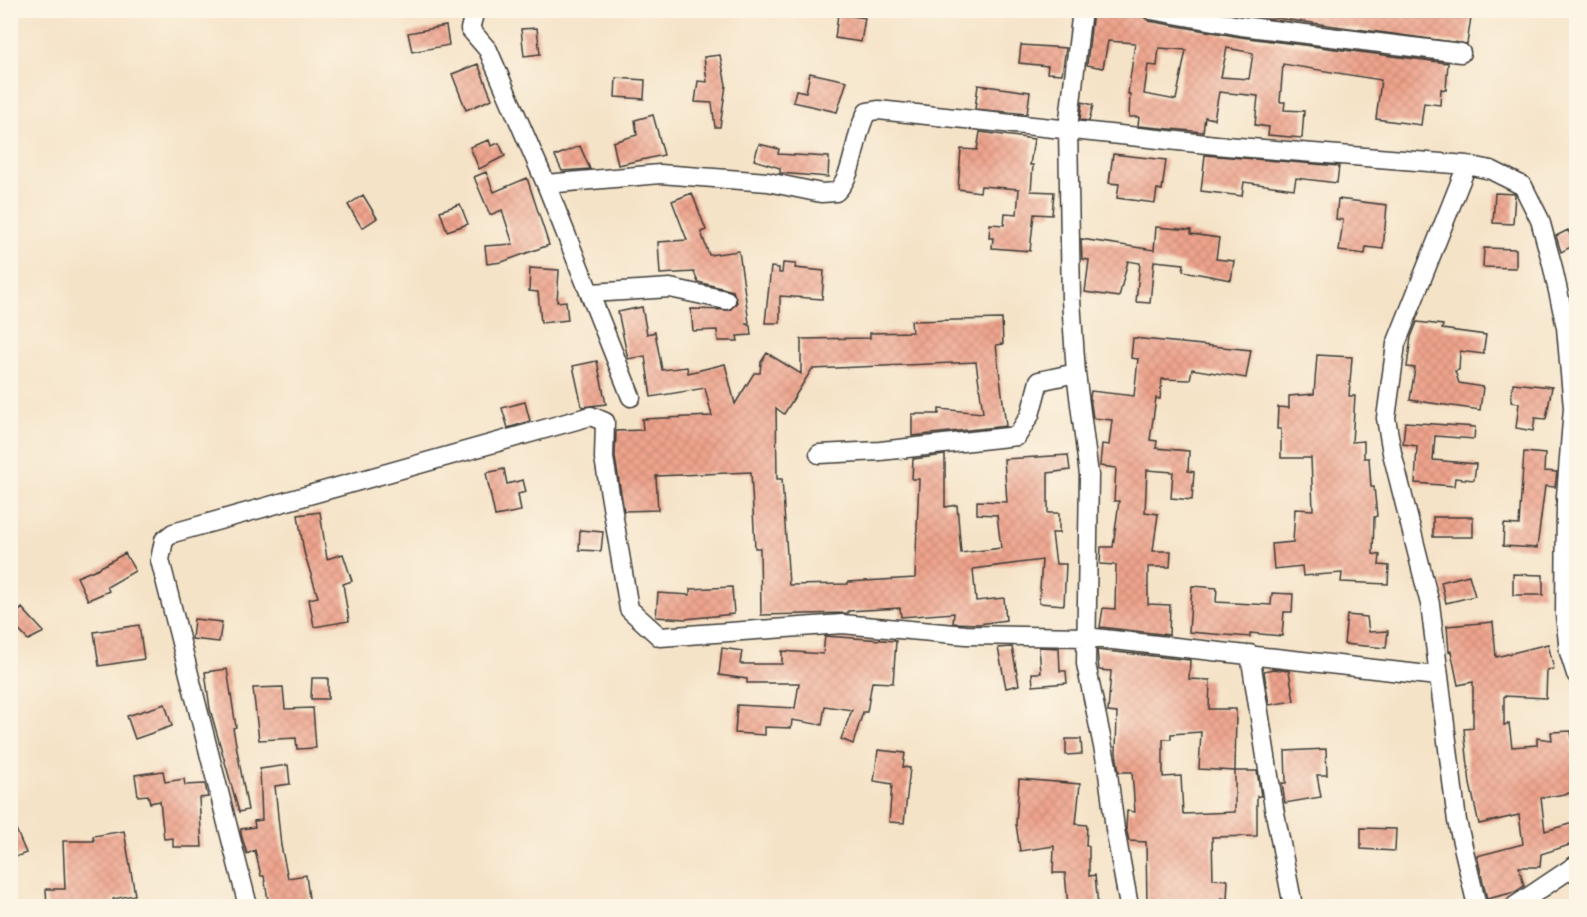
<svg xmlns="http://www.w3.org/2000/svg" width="1587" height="917" font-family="Dekko,sans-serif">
<defs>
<pattern id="building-cross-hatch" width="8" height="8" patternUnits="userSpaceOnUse" patternTransform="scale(1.5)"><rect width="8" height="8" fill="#eea38c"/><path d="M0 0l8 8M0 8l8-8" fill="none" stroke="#cc8c78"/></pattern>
</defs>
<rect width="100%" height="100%" fill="#fcf5e5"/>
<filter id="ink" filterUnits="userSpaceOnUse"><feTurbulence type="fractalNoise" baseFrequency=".0167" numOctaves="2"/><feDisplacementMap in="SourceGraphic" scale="12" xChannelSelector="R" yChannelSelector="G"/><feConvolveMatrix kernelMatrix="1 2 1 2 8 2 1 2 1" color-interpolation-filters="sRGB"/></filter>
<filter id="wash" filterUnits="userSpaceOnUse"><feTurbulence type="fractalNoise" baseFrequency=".008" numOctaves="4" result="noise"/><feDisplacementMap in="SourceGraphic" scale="24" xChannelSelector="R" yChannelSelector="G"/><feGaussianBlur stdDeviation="1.35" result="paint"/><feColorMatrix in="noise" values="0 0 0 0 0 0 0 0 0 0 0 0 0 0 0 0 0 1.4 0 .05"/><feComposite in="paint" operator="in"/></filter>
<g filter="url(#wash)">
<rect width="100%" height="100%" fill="#f5e3c8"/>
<g id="blocks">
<path fill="url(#building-cross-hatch)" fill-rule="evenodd" d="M1218,10H1472L1467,44Z
M1093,11L1141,15L1149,21L1240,37L1448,63L1446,90L1441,89L1440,105L1424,103L1421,125L1376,119L1381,80L1283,64L1280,102H1285L1284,110L1304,111L1302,138L1268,135L1269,127L1255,125L1258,96L1219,92L1214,119L1205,117L1203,132L1138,126L1139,117H1129L1130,94H1128L1135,43L1108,41L1103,68L1087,65ZM1159,48L1186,50L1176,100L1144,94L1148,65L1157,66ZM1227,48L1253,53L1249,79L1221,77Z
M838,14L865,18L861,42L835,38Z
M446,26L449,45L412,52L408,33Z
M537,28L540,54L524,56L521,29Z
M1021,45L1066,48L1062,74L1047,73L1048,66L1019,63Z
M720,55L726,85L720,127H715L712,103L695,102L698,81L707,82L704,57Z
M478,64L492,99L466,110L452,74Z
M810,73L847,81L837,112L793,102L796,90L806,92Z
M616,78L645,80L644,99L615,97Z
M978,85L1030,92L1027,114L975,109Z
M1082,102L1093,105L1089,121L1080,120Z
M653,115L664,155L618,165L613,142L637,135L635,120Z
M980,132L1034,139L1030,165H1033L1031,191L1054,192L1052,215L1034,214L1030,251L992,248L993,238H989L990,224L1004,225L1005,213L1017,214L1019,189L981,186L980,192L958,189L961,149L977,150Z
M489,140L491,146L499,143L505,156L479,169L470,147Z
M759,144L779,149L778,154L829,157L828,177L780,173V168L754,160Z
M580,146L590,169L562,171L555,156Z
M1113,154L1166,160L1162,190L1157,189L1155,203L1117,198L1119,184L1109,183Z
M1205,155L1339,166L1337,183L1296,178L1294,189L1244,182L1242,196L1201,191Z
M486,172L494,192L527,178L549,245L502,262L487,264L485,246L513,244L502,210L490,215L474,177Z
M692,193L706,230L701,232L709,255L739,251L749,323L746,324L750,326L751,335L737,336L738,341H718L717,330L693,331L691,309L730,310L737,302L733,291L698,282L694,272L660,274L658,242L687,240L672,201Z
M1495,193L1515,194L1513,224L1493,223Z
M363,195L377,218L362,228L348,205Z
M1338,199L1387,205L1383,249L1366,247L1365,254L1339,251L1343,220L1336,219Z
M460,204L468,224L447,231L440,211Z
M1156,227L1191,230V234L1219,238L1216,259L1234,261L1231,280L1183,271L1184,264L1154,261L1150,303L1136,302L1140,263L1128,261L1119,297L1085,292L1089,260L1082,259L1081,239L1154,250Z
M1568,230L1575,245L1561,252L1556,236Z
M1484,248L1516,249V268L1483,267Z
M783,263L796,264L795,268L824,271L822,299L780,296V323H765L771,267L779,268V273H782Z
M530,268L559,270L557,302L566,301L568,320L541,323L538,292L529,291Z
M642,307L647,334L655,332L662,370L687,367L688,373L725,364L735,404L754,373H760L761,362L767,353L801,374V339L870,338V333L912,332L911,321L1002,319L1003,344L996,345L1006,426L912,436V414H939V409L983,413L976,362L812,369L784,414L776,408L777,479H782L789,585L848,584V582L915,578L919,479H912L913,459L945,455V507L957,505L961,553L1001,548L997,515L977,514V501L1007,502L1004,459L1068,455L1070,470L1048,473V513H1059V533H1052L1056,564H1066L1064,605L1039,603L1042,560L973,569L976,601L1004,598L1006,620L979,624L953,623L954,613L901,617L900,608L848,611V613L761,615L760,548H755L751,472L656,476L658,510L624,511L615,457L616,431L643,430L642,419L712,416L705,388L651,397L645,356L628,359L618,312Z
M1417,322L1443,325L1442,329L1486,335L1483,354L1460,351L1459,370L1455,371L1459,383L1483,387L1480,410L1410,400L1415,368L1407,367L1411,337Z
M1133,338L1251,350L1246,378L1192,369L1190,380L1162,379L1160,399L1156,398L1150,440L1157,441L1156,448L1189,451L1188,471L1194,472L1192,500L1171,498L1173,472L1147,470L1145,512L1158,514L1153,551H1171L1170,567H1148V604L1170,605L1169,635L1100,627L1103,608L1115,609L1116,565L1100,564L1101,547H1113L1119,501H1114L1116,468L1100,466L1102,444L1109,445L1112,420L1093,418L1090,397L1091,391L1134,396L1138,359L1131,358Z
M1317,355L1352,357L1349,396H1355L1352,442L1364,441V458H1369L1371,487H1374L1377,516L1374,517L1373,554L1380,555L1379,565L1389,566L1388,584L1341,582L1342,573L1303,576L1302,566L1274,569L1272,544L1293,542L1295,509L1313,510L1311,458H1281V429H1277L1278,407L1289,408V396L1314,394Z
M597,361L606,404L582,407L573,366Z
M1513,383L1552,387L1546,419L1535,418L1533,431L1516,428L1519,403L1511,402Z
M525,402L530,421L508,428L502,408Z
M1405,422L1475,427L1474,439L1435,436L1433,460L1476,464L1474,480L1455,478L1454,486L1415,483L1417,446L1403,444Z
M1524,452L1545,454L1544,471L1557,472L1555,487L1545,486L1537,548L1503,546L1504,524L1519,525Z
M504,469L507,484L523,480L526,492L518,494L521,511L495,516L486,473Z
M320,512L327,559L343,554L352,581L343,584L349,621L314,627L309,599L318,597L304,552L298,515Z
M1433,517H1473V537H1433Z
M580,530L603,532L601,551L579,550Z
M125,553L135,571L107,587L109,591L88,600L77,577L99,568Z
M1513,574L1543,575V595H1513Z
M1469,575L1475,596L1446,603L1441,582Z
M1192,586L1217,588L1216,602L1271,605L1272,593L1293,594L1292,612H1284L1282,636L1250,633V637L1189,632Z
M732,587L734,614L685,619L656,617L658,593L690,595V589Z
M22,608L44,632L28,640L10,621Z
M1347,615L1367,617L1369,632L1388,631L1386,648L1344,644Z
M194,619L222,622L219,642L192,639Z
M1493,622L1496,657L1548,644L1554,669L1547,670L1546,698L1504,696V725L1509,724L1512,747L1537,745V738L1552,740L1551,732L1571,731L1576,767V792L1541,798L1545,831L1573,823L1576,843L1541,854L1540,867H1519L1524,886L1515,892L1487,899L1477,856L1523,844L1519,815L1479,824L1470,784L1464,729L1473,728V682L1458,685L1451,651L1449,652L1447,626Z
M139,625L144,659L99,666L94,632Z
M825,636L896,641L893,683L872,682L867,712H863L853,744L841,739L852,710L825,706L822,725L792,720L791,728L765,727V735L735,733L737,705L795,708L799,683H747V679L719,675L722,648L742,651L740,664H782V651L823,654Z
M1012,647L1019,685L1006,688L998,648Z
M1039,647L1059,648L1060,671H1066L1067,683L1033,686L1032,673H1041Z
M1097,650L1190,660L1189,679L1210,680L1209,709H1236L1235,771H1257L1261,796H1257V836L1212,837L1213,879L1228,880L1227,899L1221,898V906H1147L1146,842L1129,841L1126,828L1127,811L1135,812L1132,772H1119L1116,752L1117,713L1108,712L1111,671L1099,670ZM1201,732L1199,769L1235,771V812L1183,814L1181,776L1163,777V739H1171V734Z
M227,669L236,727L233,728L248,810L239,812L210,709L205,672Z
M1273,669L1289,671L1294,701L1269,705L1264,671Z
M312,678H328V699H311Z
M283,687L285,709L313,708L316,748L297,749L296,738L259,740L253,688Z
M165,704L172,726L135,739L127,716Z
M1066,739H1081L1082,754L1066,755Z
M1326,749L1327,775H1317L1321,797L1285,803L1282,783H1286L1285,751Z
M878,750L905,753L903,767L910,768L904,823L889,822L892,784L874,781Z
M288,765L290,784L275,786L281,846L288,878L306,875L310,906H269L264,876H261L255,850L247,854L241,834V829L255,827L254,821L262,820L260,769Z
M163,771L165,782L184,779L185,785L205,784L208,797L199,798L202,847H173V838L164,839L160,801L150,803L148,795L138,796L135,775Z
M1019,779L1080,784L1076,824L1087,825L1086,846H1089V876L1095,875L1098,906H1068L1065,873H1053L1054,846L1020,851L1016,824Z
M10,815L26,853L10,859Z
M1361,828L1396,829L1395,851L1361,849Z
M124,831L135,895L113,899L114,902L109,903L110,906H47L46,889H65L63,841H94L93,836Z"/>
</g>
</g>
<g filter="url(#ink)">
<use href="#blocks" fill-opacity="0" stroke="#3d3a36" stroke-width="1.5"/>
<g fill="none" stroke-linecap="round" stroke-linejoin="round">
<g stroke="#3d3a36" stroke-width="21">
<path id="minor" d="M475,10L470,29L488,50L546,184L631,397
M1082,10L1068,128L1071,300L1076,373L1089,475L1086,664L1107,766L1115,829L1129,906
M1151,10L1241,26L1461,53
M1467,165L1396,344L1386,418L1392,453L1430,604L1457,821L1477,906
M546,184L660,174L768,182L821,193L836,192C856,173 853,136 867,112L878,110L1226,146L1467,165L1491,170L1523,186L1540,220L1552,264L1566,327L1573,408L1566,496L1565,615L1569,652L1576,674
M591,293L670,288L726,300
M819,454L880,451L1017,436L1030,415L1039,381L1076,373
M1250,654L1274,808L1293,906
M248,906L160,560L164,540L173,533L591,416L605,422L604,458L629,609L660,637L842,624L966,635L1086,637L1437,676
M1515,906L1576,865"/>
</g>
<use href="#minor" stroke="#fff" stroke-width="18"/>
</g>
</g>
<rect width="1587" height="917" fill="none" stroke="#fcf5e5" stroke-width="36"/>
</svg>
